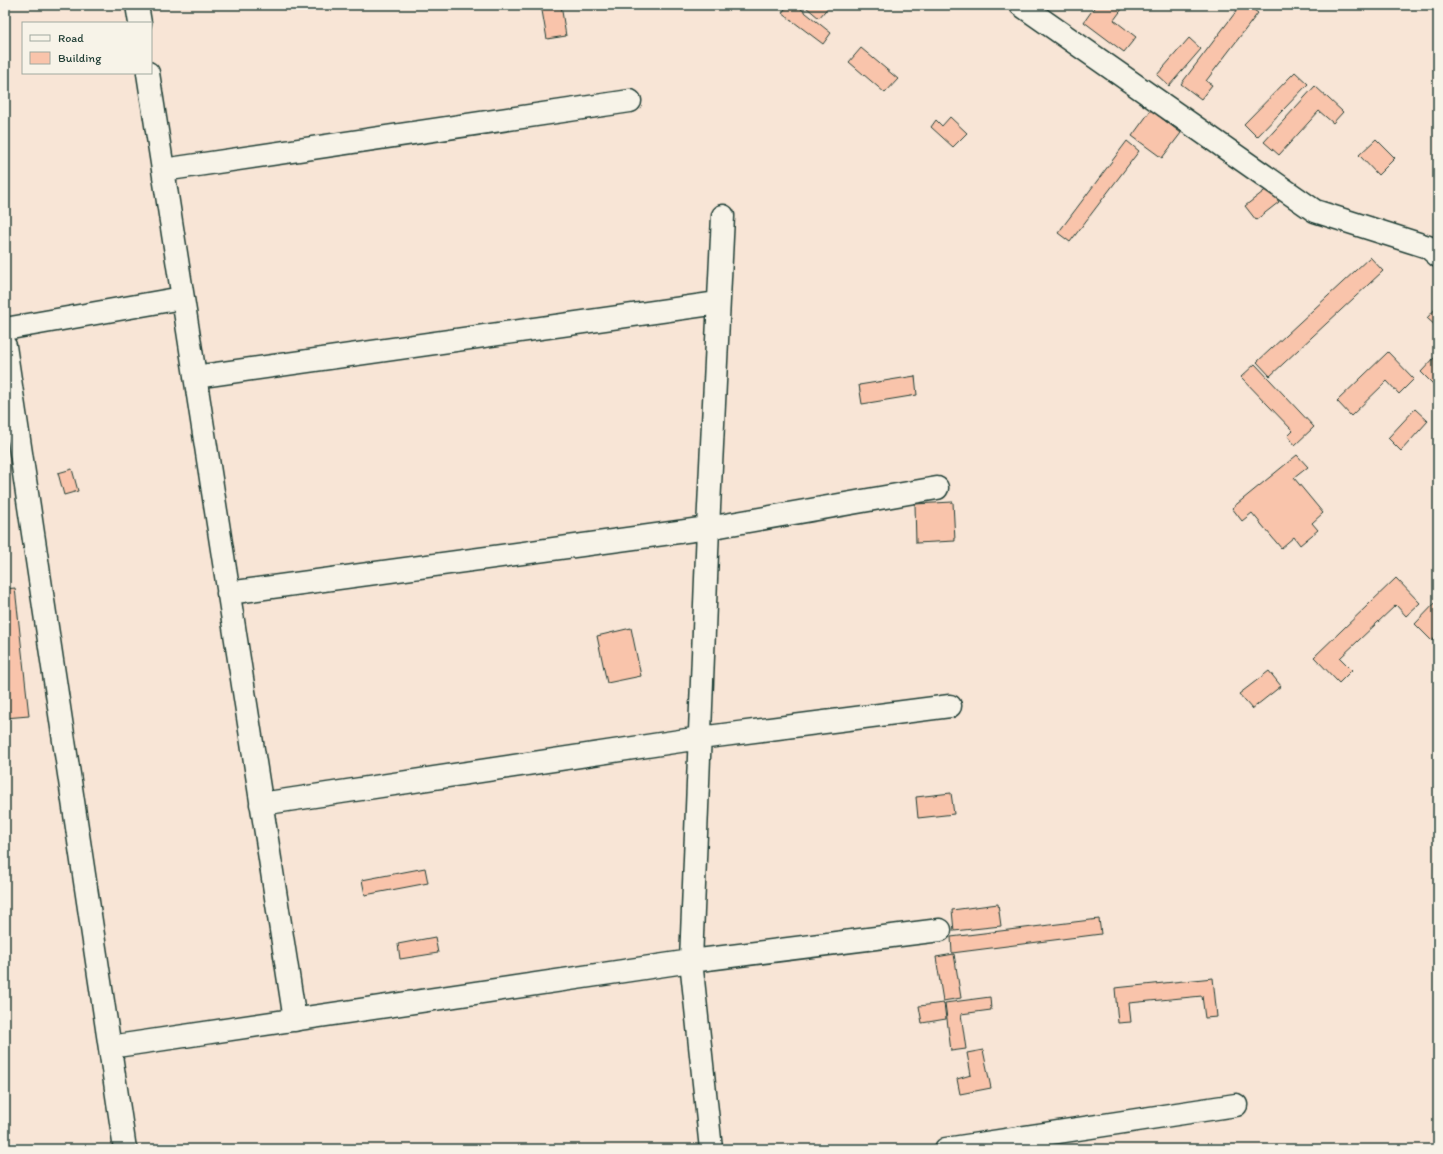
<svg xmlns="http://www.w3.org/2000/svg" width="1443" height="1154" font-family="Itim,sans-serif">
<rect width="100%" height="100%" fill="#f8e5d6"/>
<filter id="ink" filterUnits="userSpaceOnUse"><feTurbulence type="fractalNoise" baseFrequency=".025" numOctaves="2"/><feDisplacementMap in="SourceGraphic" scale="8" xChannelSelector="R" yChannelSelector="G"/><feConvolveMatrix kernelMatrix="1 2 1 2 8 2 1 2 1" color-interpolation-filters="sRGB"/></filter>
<g filter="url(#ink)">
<path fill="#f9c4ab" stroke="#1f3d34" d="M541,5H561L566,36L547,39Z
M788,5H804L801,9L831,33L823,44L782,13Z
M807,5H830L819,18L806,7Z
M1096,5H1125L1114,20L1136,37L1124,52L1084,22Z
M1241,5H1247L1258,13L1206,81L1212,85L1201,99L1181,84Z
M1189,38L1201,49L1169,86L1157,75Z
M861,48L898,79L885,93L849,62Z
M1295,72L1308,84L1257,137L1244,124Z
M1315,86L1343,112L1333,123L1319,111L1279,155L1264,142Z
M1151,110L1181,133L1162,158L1132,136Z
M950,117L967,133L953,147L931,127L936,120L942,126Z
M1376,139L1395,158L1378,175L1359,155Z
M1127,141L1139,151L1070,242L1058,233Z
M1268,188L1279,202L1256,220L1245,206Z
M1370,257L1383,271L1270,376L1257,362Z
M1438,306V328L1427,318Z
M1388,352L1414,379L1399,394L1387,381L1351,416L1337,401Z
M1435,357L1438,360V383L1435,386L1421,372Z
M1255,364L1314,427L1295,445L1288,436L1293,431L1241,377Z
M915,376L917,395L862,404L859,385Z
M1415,409L1428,421L1401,451L1388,438Z
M1297,455L1308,467L1294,478L1323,513L1312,523L1318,530L1300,545L1294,537L1281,548L1252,513L1242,521L1232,508Z
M72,469L78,491L64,495L58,473Z
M953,502L955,541L916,543L915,504Z
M1396,578L1420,603L1406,616L1396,605L1340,658L1352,670L1339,683L1314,657Z
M15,588L29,716L5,718V589Z
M1438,600V634L1432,641L1415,624Z
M631,628L641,676L607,683L597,636Z
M1269,671L1281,686L1252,709L1239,694Z
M951,793L954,814L918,818L916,797Z
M425,868L428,883L365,895L362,880Z
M998,904L1001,926L954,931L952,910Z
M1099,919L1101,934L952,953L951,937Z
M435,937L438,953L400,959L398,944Z
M954,954L961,998L943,1001L936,957Z
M1213,978L1217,1017L1205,1018L1202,996L1129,1003L1131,1022L1118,1023L1115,988Z
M990,997L991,1010L961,1014L966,1049L951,1051L945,1003Z
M944,1003L946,1019L922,1023L919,1006Z
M983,1050L991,1088L960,1094L957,1079L971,1075L967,1053Z"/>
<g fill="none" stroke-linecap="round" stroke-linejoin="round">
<g stroke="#1f3d34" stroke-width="25">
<path id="street" d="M137,5L140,23
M148,73L295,1020
M163,170L630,101
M5,329L182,298
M5,346L125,1149
M195,377L718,303
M228,593L708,528L937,488
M261,804L700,738L950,706
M110,1047L691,961L940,930
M711,1149L691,961L708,528L723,216
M946,1149L1236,1105"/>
</g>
<g stroke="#1f3d34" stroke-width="25">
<path id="secondary" d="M1021,5L1315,211L1428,247L1438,256"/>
</g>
<use href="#street" stroke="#f7f3e8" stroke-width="22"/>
<use href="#secondary" stroke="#f7f3e8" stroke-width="22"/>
</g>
</g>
<rect width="1443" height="1154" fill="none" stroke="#f7f3e8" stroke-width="20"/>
<rect x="10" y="10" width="1423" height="1134" fill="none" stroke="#1f3d34" stroke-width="1.5" filter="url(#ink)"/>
<rect x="22" y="22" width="130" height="52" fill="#f7f3e8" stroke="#a1aaa0"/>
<rect x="30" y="35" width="20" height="6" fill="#f7f3e8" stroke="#a1aaa0"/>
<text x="58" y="42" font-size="12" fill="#1f3d34">Road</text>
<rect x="30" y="52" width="20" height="12" fill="#f9c4ab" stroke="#a1aaa0"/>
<text x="58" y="62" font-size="12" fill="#1f3d34">Building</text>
</svg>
